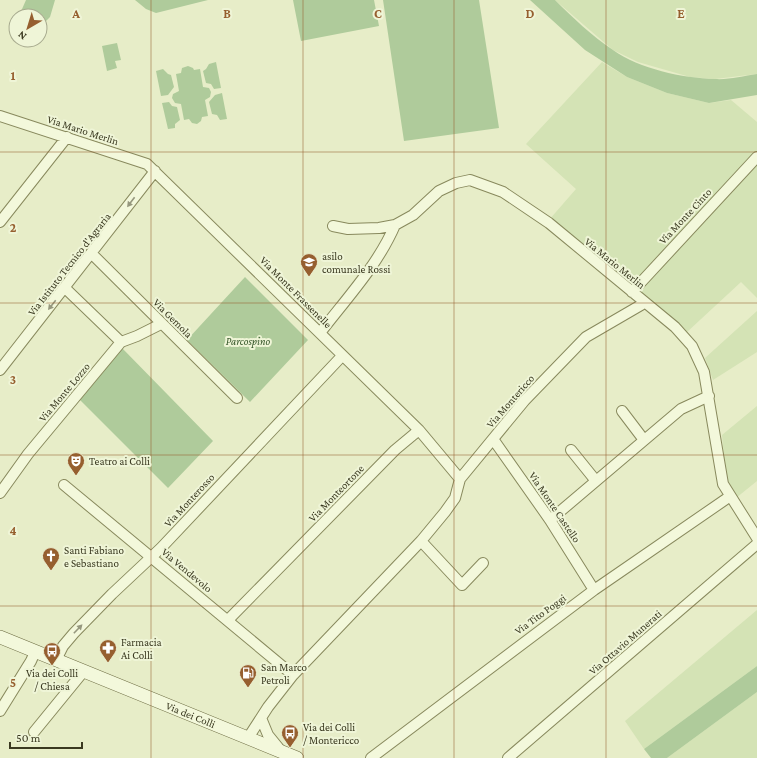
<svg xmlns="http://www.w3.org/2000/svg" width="757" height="758" viewBox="0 0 757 758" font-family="'Crimson Pro',serif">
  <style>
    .farmland { fill: #d4e3b5 }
    .green { fill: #afcb9b }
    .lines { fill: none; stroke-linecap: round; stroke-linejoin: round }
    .minor-casing { stroke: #88895d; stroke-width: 12 }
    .secondary-casing { stroke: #6b6a40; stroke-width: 14 }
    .minor { stroke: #f3f8db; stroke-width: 10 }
    .secondary { stroke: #f3f8db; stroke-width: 13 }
    .oneway { fill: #96987e }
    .grid { fill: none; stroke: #965f2f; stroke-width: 1; stroke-opacity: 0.55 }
    .labels { text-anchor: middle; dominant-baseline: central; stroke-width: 4; stroke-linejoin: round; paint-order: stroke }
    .street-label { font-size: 11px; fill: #3a3920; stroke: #eff5d7 }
    .poi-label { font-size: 11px; fill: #3a3920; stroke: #eff5d7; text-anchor: start }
    .park-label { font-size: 11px; font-style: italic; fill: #345528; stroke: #eff5d7 }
    .grid-label { font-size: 13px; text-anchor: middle; font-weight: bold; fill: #965f2f; stroke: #eff5d7; stroke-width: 4; stroke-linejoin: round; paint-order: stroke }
  </style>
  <rect width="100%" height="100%" fill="#e7edc8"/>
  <path class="farmland" d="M555,0H757V74L715,79L690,77L638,62L613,50Z
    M602,62L627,77L667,93L709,103L731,100L757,122V298L741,282L687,332L549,220L576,189L526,144Z
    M757,311V352L713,380L705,358Z
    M757,406V481L736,498L726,479L722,435Z
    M757,610V666L644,749L625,721Z
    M757,692V758H667Z"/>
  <path class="green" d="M26,0H55L50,17L40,27V16H19Z
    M135,0H208L156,13L146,9Z
    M293,0H374L379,26L301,41Z
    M383,0H479L499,128L404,141Z
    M530,0H555C572,17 592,36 613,50C640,69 682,78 715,79C728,80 743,76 757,74V95L709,103L667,93L627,77L585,50Z
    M117,43L121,60L115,61L117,68L107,71L102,46Z
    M216,62L221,88L214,89L211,84L206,83L203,71L206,69L209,64Z
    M188,66L193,68L194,70L200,69L203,87L209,88L211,92L210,97L205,100L208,116L202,117L201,121L197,124L192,123L189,119L184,120L181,104L175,103L172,98L173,94L179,91L176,74L181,73L182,68Z
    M163,69L168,74L171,75L174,87L168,95L161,96L156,71Z
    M222,93L227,119L220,120L217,115L212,114L209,102L215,95Z
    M169,102L172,106L177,107L180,120L175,124V128L168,129L162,103Z
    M245,277L308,340L250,402L187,340Z
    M122,348L213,441L168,488L80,400Z
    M757,666V692L667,758H651L644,749Z"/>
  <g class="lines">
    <g class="minor-casing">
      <path id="minor" d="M0,116L147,164L419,430L460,479
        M0,222L67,137
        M333,226L348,229L379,228L395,225L413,215L439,191L456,183L470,180L503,192L549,223L675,327L692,346L704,372L723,484L757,538
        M92,254L237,398
        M65,288L121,342
        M632,292L757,157
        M320,333C346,299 378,265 395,225
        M0,370L155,171
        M622,411L644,440
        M493,439L550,520L594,590
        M571,450L596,481
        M64,485L293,675
        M0,493L28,454L121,342L137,336L161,324
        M550,520L681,409L709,396
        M421,541L462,585L483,563
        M228,620L395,450L419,430
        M56,660L63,646L74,633L112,594L161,548L342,356
        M0,711L31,661L35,652
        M261,718L268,735L281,751
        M34,732L83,672
        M248,738L268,707L293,675L421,541L445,512L455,498L460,479L525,400L586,337L641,305L644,302
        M371,758L594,590L729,497
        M508,758L757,544"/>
    </g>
    <g class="secondary-casing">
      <g id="secondary">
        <path id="s1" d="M0,637L297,758"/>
      </g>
    </g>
    <use href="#minor" class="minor"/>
    <use href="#secondary" class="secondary"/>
  </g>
  <defs><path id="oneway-solid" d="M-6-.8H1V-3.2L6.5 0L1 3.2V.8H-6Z"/></defs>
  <g class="oneway">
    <use href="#oneway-solid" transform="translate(131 202) rotate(127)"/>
    <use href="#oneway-solid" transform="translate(52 305) rotate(128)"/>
    <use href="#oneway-solid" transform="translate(78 629) rotate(-46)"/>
  </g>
  <path class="grid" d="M151,0V758M303,0V758M454,0V758M606,0V758M0,152H757M0,303H757M0,455H757M0,606H757"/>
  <defs>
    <g id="school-pin" transform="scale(0.9)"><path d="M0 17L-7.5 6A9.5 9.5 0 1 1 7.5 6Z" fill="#965f2f" stroke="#eff5d7"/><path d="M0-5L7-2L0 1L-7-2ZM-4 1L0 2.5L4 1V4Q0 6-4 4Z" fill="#fff"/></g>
    <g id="theatre-pin" transform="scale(0.9)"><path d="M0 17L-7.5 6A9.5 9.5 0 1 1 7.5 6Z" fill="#965f2f" stroke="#eff5d7"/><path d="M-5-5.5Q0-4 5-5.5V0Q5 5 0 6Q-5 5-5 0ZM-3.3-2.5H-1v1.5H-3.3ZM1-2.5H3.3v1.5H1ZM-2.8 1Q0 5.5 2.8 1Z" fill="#fff"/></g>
    <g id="church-pin" transform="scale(0.9)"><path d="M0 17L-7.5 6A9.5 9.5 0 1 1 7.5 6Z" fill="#965f2f" stroke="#eff5d7"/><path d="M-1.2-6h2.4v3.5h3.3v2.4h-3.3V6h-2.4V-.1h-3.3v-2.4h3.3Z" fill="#fff"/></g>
    <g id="pharmacy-pin" transform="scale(0.9)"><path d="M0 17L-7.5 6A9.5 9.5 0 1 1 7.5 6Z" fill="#965f2f" stroke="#eff5d7"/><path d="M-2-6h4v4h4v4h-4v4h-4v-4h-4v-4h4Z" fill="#fff"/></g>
    <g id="bus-pin" transform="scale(0.9)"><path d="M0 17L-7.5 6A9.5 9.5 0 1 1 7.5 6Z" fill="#965f2f" stroke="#eff5d7"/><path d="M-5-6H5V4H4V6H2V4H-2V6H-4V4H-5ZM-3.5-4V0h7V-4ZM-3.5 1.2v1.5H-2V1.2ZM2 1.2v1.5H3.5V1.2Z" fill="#fff"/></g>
    <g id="fuel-pin" transform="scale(0.9)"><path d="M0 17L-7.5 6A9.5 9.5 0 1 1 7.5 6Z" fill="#965f2f" stroke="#eff5d7"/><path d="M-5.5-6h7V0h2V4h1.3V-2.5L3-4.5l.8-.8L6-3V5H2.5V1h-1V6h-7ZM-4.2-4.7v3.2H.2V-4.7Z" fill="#fff"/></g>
  </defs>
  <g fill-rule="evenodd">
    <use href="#school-pin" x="309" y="262"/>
    <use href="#theatre-pin" x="76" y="461"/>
    <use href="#church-pin" x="51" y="556"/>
    <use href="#pharmacy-pin" x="108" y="648"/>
    <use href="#bus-pin" x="52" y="651"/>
    <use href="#fuel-pin" x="248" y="673"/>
    <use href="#bus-pin" x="290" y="733"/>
  </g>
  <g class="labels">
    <g class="street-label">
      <text transform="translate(83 130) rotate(18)">Via Mario Merlin</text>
      <text transform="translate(685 216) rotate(-47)">Via Monte Cinto</text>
      <text transform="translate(615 263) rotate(39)">Via Mario Merlin</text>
      <text transform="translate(69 264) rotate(-52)">Via Istituto Tecnico d'Agraria</text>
      <text transform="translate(296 292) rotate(45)">Via Monte Frassenelle</text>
      <text transform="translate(173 318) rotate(45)">Via Gemola</text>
      <text transform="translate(64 392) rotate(-50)">Via Monte Lozzo</text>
      <text transform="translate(510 401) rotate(-49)">Via Montericco</text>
      <text transform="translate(336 493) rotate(-46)">Via Monteortone</text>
      <text transform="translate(189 500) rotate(-47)">Via Monterosso</text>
      <text transform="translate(555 507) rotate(56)">Via Monte Castello</text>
      <text transform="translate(187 570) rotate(40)">Via Vendevolo</text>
      <text transform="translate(540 614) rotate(-36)">Via Tito Poggi</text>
      <text transform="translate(625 642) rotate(-41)">Via Ottavio Munerati</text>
      <text stroke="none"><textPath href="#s1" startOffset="206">Via dei Colli</textPath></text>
    </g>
    <g class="poi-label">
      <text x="322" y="256">asilo<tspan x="322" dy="13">comunale Rossi</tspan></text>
      <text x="89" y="461">Teatro ai Colli</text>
      <text x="64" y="550">Santi Fabiano<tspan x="64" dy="13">e Sebastiano</tspan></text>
      <text x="121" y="642">Farmacia<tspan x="121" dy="13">Ai Colli</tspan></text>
      <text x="261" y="667">San Marco<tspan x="261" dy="13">Petroli</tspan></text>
      <text x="52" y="673" text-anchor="middle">Via dei Colli<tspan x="52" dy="13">/ Chiesa</tspan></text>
      <text x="303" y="727">Via dei Colli<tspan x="303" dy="13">/ Montericco</tspan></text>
    </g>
    <g class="park-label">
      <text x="248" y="341">Parcospino</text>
    </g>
  </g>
  <g class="grid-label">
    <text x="76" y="18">A</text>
    <text x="227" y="18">B</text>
    <text x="378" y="18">C</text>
    <text x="530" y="18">D</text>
    <text x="681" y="18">E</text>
    <text x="13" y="80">1</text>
    <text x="13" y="232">2</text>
    <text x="13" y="384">3</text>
    <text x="13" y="535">4</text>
    <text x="13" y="687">5</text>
  </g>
  <g transform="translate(28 28) rotate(218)"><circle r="19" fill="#eff5d7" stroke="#a7aa8e"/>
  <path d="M0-3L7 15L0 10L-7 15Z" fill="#965f2f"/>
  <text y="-6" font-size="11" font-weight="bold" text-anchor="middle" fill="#3a3920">N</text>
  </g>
  <path d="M10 742v6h72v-6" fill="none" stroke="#3a3920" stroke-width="2"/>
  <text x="16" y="742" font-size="12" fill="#3a3920" stroke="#eff5d7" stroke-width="3" paint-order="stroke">50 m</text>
</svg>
